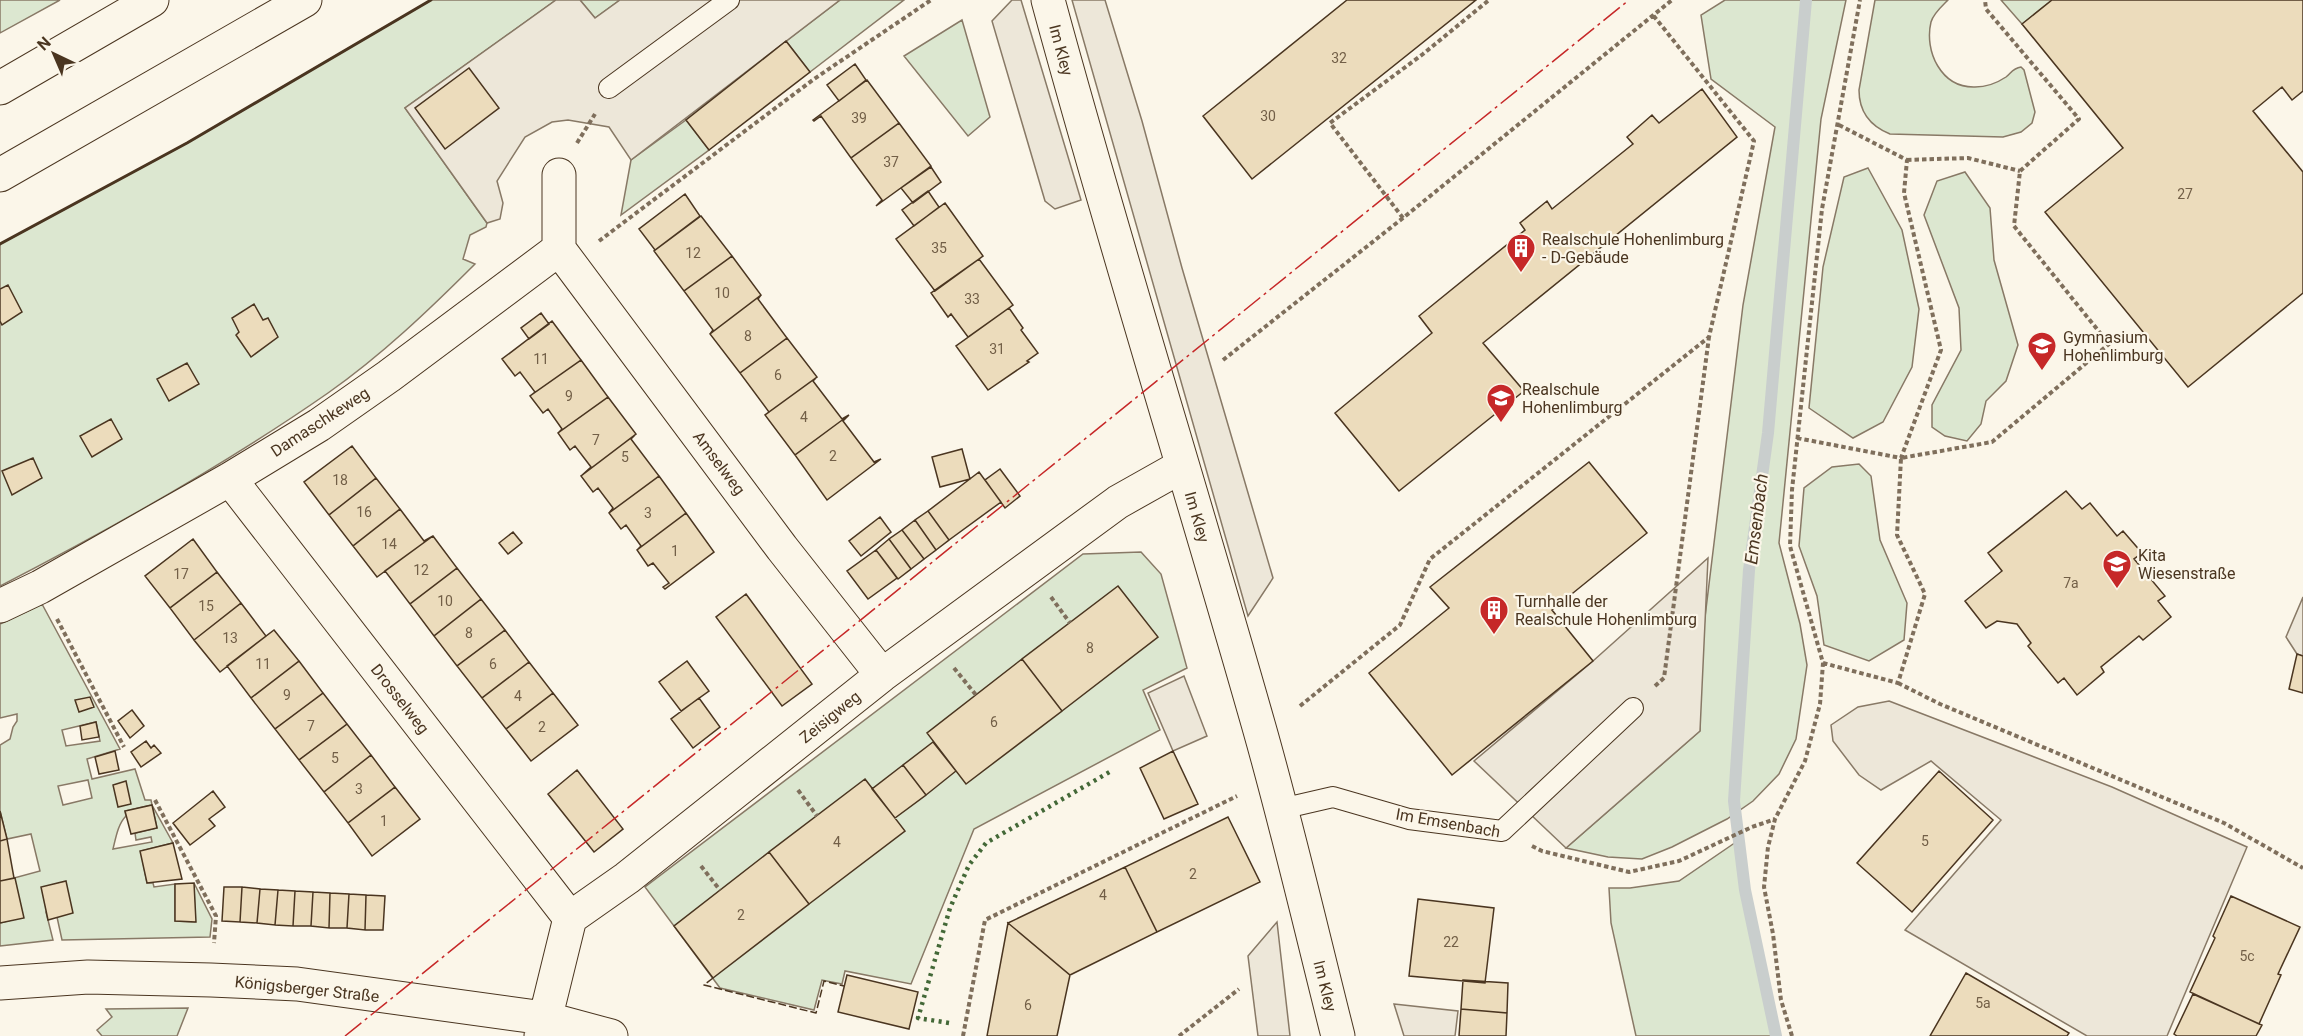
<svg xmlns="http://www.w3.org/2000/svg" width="2303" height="1036" viewBox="0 0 2303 1036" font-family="Roboto,sans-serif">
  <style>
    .green { fill: #dce7d0; stroke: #887966; stroke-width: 1.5; fill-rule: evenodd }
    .parking { fill: #ede7d9; stroke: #887966; stroke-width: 1.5 }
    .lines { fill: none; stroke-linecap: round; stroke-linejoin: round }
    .stream { stroke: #c9cecd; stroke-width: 12 }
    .building { fill: #ecdcbc; stroke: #4a3520; stroke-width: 1.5 }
    .service-casing { stroke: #4a3520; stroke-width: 22 }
    .minor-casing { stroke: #4a3520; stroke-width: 35 }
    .tertiary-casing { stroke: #4a3520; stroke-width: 35 }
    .motorway-casing { stroke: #4a3520; stroke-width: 35 }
    .path { stroke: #7f6f5c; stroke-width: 4; stroke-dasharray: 4.5 3; stroke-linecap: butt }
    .service { stroke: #fbf6e9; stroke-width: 20 }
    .minor { stroke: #fbf6e9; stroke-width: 33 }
    .tertiary { stroke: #fbf6e9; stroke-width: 33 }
    .motorway { stroke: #fbf6e9; stroke-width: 33 }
    .hedge { stroke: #436837; stroke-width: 4.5; stroke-dasharray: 3 4.5; stroke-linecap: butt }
    .fence { stroke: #4a3520; stroke-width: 1.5; stroke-dasharray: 8 3; stroke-linecap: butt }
    .wall { stroke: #4a3520; stroke-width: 3 }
    .power { stroke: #c62828; stroke-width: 1.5; stroke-dasharray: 21 4.5 3 4.5; stroke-linecap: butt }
    .labels { text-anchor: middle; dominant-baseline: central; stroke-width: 4.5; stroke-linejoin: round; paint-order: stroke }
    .number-label { font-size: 14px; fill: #725f47 }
    .street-label { font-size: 16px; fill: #4a3520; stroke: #fbf6e9 }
    .poi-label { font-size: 16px; fill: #4a3520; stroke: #fbf6e9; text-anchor: start }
    .water-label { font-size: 18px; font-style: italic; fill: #4a3520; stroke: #fbf6e9 }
  </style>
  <rect width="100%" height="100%" fill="#fbf6e9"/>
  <path class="green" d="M0,0H60L0,33Z
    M431,0H556L405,108L487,223L486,227L470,235L463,259L475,264C429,310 382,355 328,393C226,464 111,529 0,586V244L187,143Z
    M580,0H620L595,18Z
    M840,0H904L810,72L786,41Z
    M1725,0H1846L1821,119L1779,543L1800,624L1807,665L1796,739L1779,774L1753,801L1727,819L1672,847L1642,859L1608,857L1566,848L1700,731L1701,650L1743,305L1775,127L1711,79L1701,15Z
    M1875,0H1948C1942,6 1933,14 1931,22C1924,51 1941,88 1975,87C1985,87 1997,83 2006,77C2011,73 2013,68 2021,67L2024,70L2035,112L2032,123L2021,132L2003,137L1890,134C1870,126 1859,112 1859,90Z
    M2001,0H2052L2022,24Z
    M962,20L990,117L968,136L904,56Z
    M686,120L709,150L621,215L631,160Z
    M1868,168L1902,230L1919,309L1912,367L1883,422L1853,438L1809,408L1823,267L1844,177Z
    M1965,172L1990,208L1994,260L2018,345L2006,381L1986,401L1981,424L1967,441L1945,436L1932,427V405L1961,350L1959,308L1924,215L1937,181Z
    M1859,464L1871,476L1880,540L1907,603L1904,640L1869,661L1824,645L1817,596L1799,546L1804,488L1832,467Z
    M1141,552L1161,574L1187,668L1143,690L1160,730L974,829L911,984L845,971L842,984L822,980L814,1010L720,988L645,887L1083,554Z
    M42,604L120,749L87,759L92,779L135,769L145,800H151L152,805L173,843L141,851L147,883H153L154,887L175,884V921L195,922L194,883L212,919L210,937L62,940L57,917L71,906L46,912L53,940L0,946V923L23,917L14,878L40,871L31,834L7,839L0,811V745L10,739L13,727L17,721V714L0,718V624ZM96,722L100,741L66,746L62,730ZM88,780L92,798L63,805L58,786ZM152,805L157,828L135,833L136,840L151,837L152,842L113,849C116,837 118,824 126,816L125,811Z
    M1739,840L1743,888L1773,1036H1636L1611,923L1609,888H1630L1679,881Z
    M188,1008L177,1036H102L97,1030L112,1017L106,1009Z"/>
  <path class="parking" d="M556,0H580L595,18L620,0H840L631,160L609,127L568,120L552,122L525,137L497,181L503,203L500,219L487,223L405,108Z
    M1012,0H1021L1081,200L1055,209L1045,201L992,21Z
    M1072,0H1105L1142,121L1182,268L1273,578L1248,616Z
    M1708,558L1700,731L1566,848L1474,761L1593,661Z
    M2303,597V656L2297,654L2286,637Z
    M1184,676L1207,736L1173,751L1148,693Z
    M1889,701L2112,787L2247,847L2167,1036H2087L1905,930L2001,820L1931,761L1881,790L1859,775L1833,741L1831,725L1858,707Z
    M1277,922L1290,1036H1258L1248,956Z
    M1394,1004L1458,1011L1455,1036H1404Z"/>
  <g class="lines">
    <path class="stream" d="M1776,1036L1745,890L1734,801L1749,570L1768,433L1806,0"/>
  </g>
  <path class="building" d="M1347,0H1476L1252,179L1203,116Z
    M2052,0H2303V91L2292,100L2282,87L2253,111L2303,172V293L2188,387L2045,212L2123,148L2022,24Z
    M786,41L810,72L709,150L686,120Z
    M855,64L866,80L839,101L827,85Z
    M469,68L499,108L445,149L415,108Z
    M867,80L899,123L851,158L821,116L814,121L813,120Z
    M1702,89L1737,137L1483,343L1524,391L1399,491L1335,413L1432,333L1419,316L1525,230L1520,223L1547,201L1552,209L1633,144L1627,137L1652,115L1659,123Z
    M899,123L931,166L876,206L882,200L851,158Z
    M931,167L941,182L913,203L901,188Z
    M928,191L939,207L914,226L902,210Z
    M685,194L700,216L655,250L639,229Z
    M945,203L983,256L935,291L896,239Z
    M701,216L732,256L684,291L654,251Z
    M732,256L761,295L710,334L713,330L684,291Z
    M979,259L1013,305L968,337L951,314L948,317L931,293Z
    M8,285L22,312L2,325L0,321V289Z
    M761,295L758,299L787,338L740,373L710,334Z
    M254,304L263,320L268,318L278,337L251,357L236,335L239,332L232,318Z
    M1009,308L1023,328L1021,330L1038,353L1027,361L1029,362L988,390L956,346Z
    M541,313L549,324L529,339L521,328Z
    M552,321L581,360L530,396L535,392L520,372L515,376L502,359Z
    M787,338L817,377L765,415L769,412L740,373Z
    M581,360L608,397L558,433L562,429L548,409L543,413L530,396Z
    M187,363L199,384L169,401L157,379Z
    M817,377L813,381L842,419L849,415L795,455L765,415Z
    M608,397L636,434L581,476L591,467L575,446L570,450L558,433Z
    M849,415L843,421L874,462L881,459L827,500L795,455Z
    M111,419L122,439L92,457L80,436Z
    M636,434L631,439L659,476L609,513L613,508L598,488L593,492L581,476Z
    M352,446L376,478L329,515L304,482Z
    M962,449L970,479L940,487L932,457Z
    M33,458L42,478L12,495L2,471Z
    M1589,462L1647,533L1552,610L1593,661L1452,775L1369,673L1449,608L1430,587Z
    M1000,469L1020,496L1005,508L985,480Z
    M979,472L1001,502L949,540L928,511Z
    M659,476L686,513L637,550L641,546L626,525L621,529L609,513Z
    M376,478L400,509L353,546L329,515Z
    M2066,491L2082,509L2090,503L2117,536L2123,531L2142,553L2134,559L2165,596L2158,601L2171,617L2143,640L2139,636L2101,667L2104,672L2077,695L2064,678L2058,683L2028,646L2031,643L2017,624L1997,621L1986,628L1965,601L2002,571L1988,553Z
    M400,509L424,541L433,536L377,577L353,546Z
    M928,511L949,540L936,550L915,520Z
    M686,513L714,552L665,589L663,587L669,583L653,563L648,566L637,550Z
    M880,517L891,532L861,556L849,541Z
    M915,520L936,550L924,559L902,530Z
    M902,530L924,559L911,569L889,539Z
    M513,532L522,543L508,554L499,543Z
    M433,536L457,568L410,604L385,571Z
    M193,539L217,572L170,608L145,576Z
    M889,539L911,569L898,579L876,550Z
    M876,550L897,578L868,599L847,571Z
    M457,568L481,599L434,636L410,604Z
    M217,572L241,603L194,640L170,608Z
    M1118,586L1158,637L1062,711L1022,659Z
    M746,594L812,684L782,706L716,617Z
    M481,599L505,630L457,666L434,636Z
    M241,603L266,636L220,672L194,640Z
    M274,630L299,661L251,698L227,666Z
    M505,630L529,662L482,698L457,666Z
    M2297,654L2303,656V693L2289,689Z
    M1022,659L1062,711L966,784L927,733Z
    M299,661L323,693L275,729L251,698Z
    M687,661L709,691L681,711L659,682Z
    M529,662L553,693L506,729L482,698Z
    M323,693L347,724L299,760L275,729Z
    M553,693L578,725L531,761L506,729Z
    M90,697L94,707L79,712L75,700Z
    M699,698L720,727L693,748L671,719Z
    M132,710L144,726L130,738L118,721Z
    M96,722L99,737L82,740L80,726Z
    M347,724L371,755L324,792L299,760Z
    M146,741L151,748L154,745L161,753L141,767L131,752Z
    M933,742L956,771L926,795L903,765Z
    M115,751L119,770L99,774L95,757Z
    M1173,751L1198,804L1164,819L1140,768Z
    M371,755L395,787L348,823L324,792Z
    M903,765L926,795L895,818L872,789Z
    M577,770L623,829L594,852L548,794Z
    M1939,771L1993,820L1912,912L1857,863Z
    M865,779L905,831L809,904L769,852Z
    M126,781L131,804L118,807L113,785Z
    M395,787L420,819L372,856L348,823Z
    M213,791L225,807L209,819L215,826L190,845L173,823Z
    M152,805L157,828L131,834L125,811Z
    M0,811L7,839L0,841Z
    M1228,817L1260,882L1157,932L1125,867Z
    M7,839L14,878L0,881V841Z
    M173,843L182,879L147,883L140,851Z
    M769,852L809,904L713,978L674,926Z
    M1125,867L1157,932L1070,975L1008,923Z
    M15,878L24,918L0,923V881Z
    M66,881L73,913L48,920L41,887Z
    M194,883L196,922L175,921V884Z
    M224,887H242L240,922L222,921Z
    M242,887L260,889L257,923L240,922Z
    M260,889L278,890L275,925L257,923Z
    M278,890L295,891L293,926L275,925Z
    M295,891L313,892L311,926H293Z
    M313,892L330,893L329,928L311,926Z
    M330,893L349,894L347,928H329Z
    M349,894L366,895L365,930L347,928Z
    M366,895L385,896L383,930H365Z
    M2231,896L2300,927L2278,974L2281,975L2259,1024L2190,992L2215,938L2213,936Z
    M1418,899L1494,908L1485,983L1409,976Z
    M1008,923L1070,975L1057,1036H987Z
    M1966,973L2069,1033L2067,1036H1930Z
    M847,975L918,992L909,1029L838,1012Z
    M1463,980L1508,983L1507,1013L1461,1009Z
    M2193,994L2262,1025L2256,1036H2177L2174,1034Z
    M1461,1009L1507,1013L1506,1036H1459Z"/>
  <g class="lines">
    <g class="service-casing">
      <path id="service" d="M609,88L729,0
        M1281,809L1333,797L1409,819L1502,831L1633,708"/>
    </g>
    <g class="minor-casing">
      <path id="minor" d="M559,249L782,548L882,675
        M230,479L570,918
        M0,606L40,587L230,479L319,425L389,376L559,249V175
        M0,983L88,977L211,980L297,984L544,1018L611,1036
        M541,1036L570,918L627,878L882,675L1118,502L1182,466"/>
    </g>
    <g class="tertiary-casing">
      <path id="tertiary" d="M1048,0C1114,244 1190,484 1259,727C1288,829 1312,933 1338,1036"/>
    </g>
    <g class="motorway-casing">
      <path id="motorway" d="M0,88L152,0
        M0,175L305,0"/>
    </g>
    <path class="path" d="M577,143L595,114
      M1907,160L1968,158L2020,171
      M1403,218L1330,123L1423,54L1489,0
      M599,241L814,79L931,0
      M1223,360L1403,218L1672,0
      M1797,438L1901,458L1941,350L1904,193L1907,160L1837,124
      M1051,597L1070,623
      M57,619L124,747
      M1823,663L1898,683L1925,594L1897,535L1901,458L1992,442L2109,344L2014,226L2020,171L2079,119L1986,9L1985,0
      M954,668L976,695
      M1898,683L1940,704L2224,823L2303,868
      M1655,686L1664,678L1709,337
      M1300,706L1400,625L1430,559L1709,337L1754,141L1653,15
      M798,790L817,816
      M155,800L216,916L214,943
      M1532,846L1542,851L1629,872L1679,861L1752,827L1775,819
      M701,866L720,890
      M963,1036L985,920L1237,796
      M1179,1036L1239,989
      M1792,1036L1781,1000L1773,934L1764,887L1768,847L1775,819L1805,761L1820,704L1823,663L1790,546L1792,490L1822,209L1860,0"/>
    <use href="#service" class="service"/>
    <use href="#minor" class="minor"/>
    <use href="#tertiary" class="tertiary"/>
    <use href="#motorway" class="motorway"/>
    <path class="hedge" d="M949,1023L918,1018L950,908L969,865L986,843L1113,770"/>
    <path class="fence" d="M713,978L704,985L816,1013L824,981L844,986"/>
    <path class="wall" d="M0,244L187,143L431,0"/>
    <path class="power" d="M345,1036L1629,0"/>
  </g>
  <defs>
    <g id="building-pin" transform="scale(1.5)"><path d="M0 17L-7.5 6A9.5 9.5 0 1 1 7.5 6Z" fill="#c62828" stroke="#fbf6e9"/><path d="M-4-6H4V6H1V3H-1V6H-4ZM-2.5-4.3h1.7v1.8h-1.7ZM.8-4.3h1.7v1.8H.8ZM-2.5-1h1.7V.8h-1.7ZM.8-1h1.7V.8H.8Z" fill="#fff"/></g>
    <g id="school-pin" transform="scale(1.5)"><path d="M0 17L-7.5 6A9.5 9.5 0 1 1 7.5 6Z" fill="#c62828" stroke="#fbf6e9"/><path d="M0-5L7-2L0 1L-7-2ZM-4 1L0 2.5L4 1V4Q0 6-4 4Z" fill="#fff"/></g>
  </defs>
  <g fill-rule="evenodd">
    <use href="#building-pin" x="1521" y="248"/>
    <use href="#school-pin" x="2042" y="346"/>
    <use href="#school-pin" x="1501" y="398"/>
    <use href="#school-pin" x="2117" y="564"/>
    <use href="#building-pin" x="1494" y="610"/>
  </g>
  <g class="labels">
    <g class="number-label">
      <text x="1339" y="58">32</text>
      <text x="1268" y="116">30</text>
      <text x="859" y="118">39</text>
      <text x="891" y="162">37</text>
      <text x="2185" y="194">27</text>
      <text x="939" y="248">35</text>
      <text x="693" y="253">12</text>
      <text x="722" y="293">10</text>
      <text x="972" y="299">33</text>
      <text x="748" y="336">8</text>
      <text x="997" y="349">31</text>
      <text x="541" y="359">11</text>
      <text x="778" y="375">6</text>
      <text x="569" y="396">9</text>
      <text x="804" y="417">4</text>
      <text x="596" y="440">7</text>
      <text x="833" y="456">2</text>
      <text x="625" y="457">5</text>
      <text x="340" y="480">18</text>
      <text x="364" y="512">16</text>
      <text x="648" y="513">3</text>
      <text x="389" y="544">14</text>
      <text x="675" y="551">1</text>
      <text x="421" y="570">12</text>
      <text x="181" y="574">17</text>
      <text x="2071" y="583">7a</text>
      <text x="445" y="601">10</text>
      <text x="206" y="606">15</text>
      <text x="469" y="633">8</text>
      <text x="230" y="638">13</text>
      <text x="1090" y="648">8</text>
      <text x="263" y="664">11</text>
      <text x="493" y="664">6</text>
      <text x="287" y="695">9</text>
      <text x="518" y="696">4</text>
      <text x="994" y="722">6</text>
      <text x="311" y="726">7</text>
      <text x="542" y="727">2</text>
      <text x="335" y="758">5</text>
      <text x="359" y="789">3</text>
      <text x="384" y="821">1</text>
      <text x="1925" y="841">5</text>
      <text x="837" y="842">4</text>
      <text x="1193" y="874">2</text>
      <text x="1103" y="895">4</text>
      <text x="741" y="915">2</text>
      <text x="1451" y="942">22</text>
      <text x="2247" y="956">5c</text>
      <text x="1983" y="1003">5a</text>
      <text x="1028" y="1005">6</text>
    </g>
    <g class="street-label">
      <text transform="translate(1061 50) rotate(75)">Im Kley</text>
      <text transform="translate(320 422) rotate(-33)">Damaschkeweg</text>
      <text transform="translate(719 463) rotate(53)">Amselweg</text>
      <text transform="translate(1197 517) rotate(74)">Im Kley</text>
      <text transform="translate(400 699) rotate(52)">Drosselweg</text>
      <text transform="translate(830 717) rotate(-39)">Zeisigweg</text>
      <text transform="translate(1448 823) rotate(10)">Im Emsenbach</text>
      <text transform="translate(1325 986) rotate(76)">Im Kley</text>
      <text transform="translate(307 989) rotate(6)">Königsberger Straße</text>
    </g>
    <g class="poi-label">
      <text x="1542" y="239">Realschule Hohenlimburg<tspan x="1542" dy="18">- D-Gebäude</tspan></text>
      <text x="2063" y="337">Gymnasium<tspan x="2063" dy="18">Hohenlimburg</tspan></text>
      <text x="1522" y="389">Realschule<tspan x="1522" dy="18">Hohenlimburg</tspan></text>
      <text x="2138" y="555">Kita<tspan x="2138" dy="18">Wiesenstraße</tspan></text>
      <text x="1515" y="601">Turnhalle der<tspan x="1515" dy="18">Realschule Hohenlimburg</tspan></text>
    </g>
    <g class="water-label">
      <text transform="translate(1756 519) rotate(-83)">Emsenbach</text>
    </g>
  </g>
  <g transform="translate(54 54) rotate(316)" stroke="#fbf6e9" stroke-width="4.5" paint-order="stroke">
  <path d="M0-4.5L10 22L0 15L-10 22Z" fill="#4a3520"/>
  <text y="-9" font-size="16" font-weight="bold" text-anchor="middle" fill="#4a3520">N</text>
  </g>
</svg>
